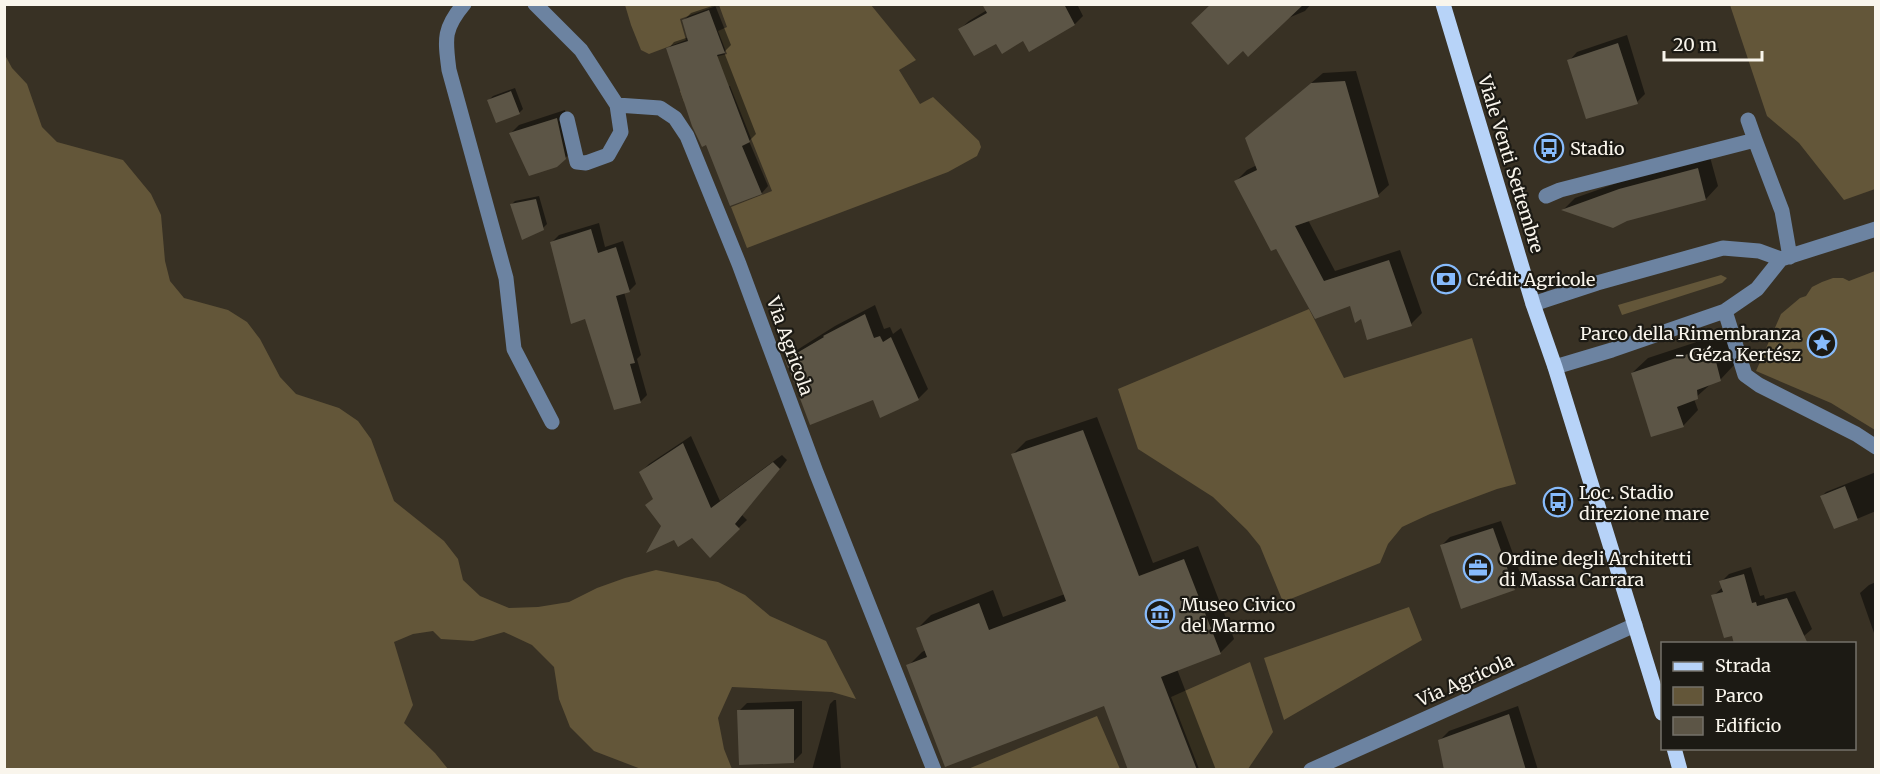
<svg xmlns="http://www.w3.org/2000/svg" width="1880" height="774" viewBox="0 0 1880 774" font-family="Merriweather,serif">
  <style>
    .green { fill: #635639 }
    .shadow { fill: #0007 }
    .building { fill: #5c5546 }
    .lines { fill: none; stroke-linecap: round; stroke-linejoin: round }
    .minor { stroke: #6c83a1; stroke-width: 15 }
    .major { stroke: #b7d3f8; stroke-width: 15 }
    .labels { text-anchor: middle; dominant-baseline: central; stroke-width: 4.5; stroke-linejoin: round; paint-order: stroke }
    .poi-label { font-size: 18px; fill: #f9f5ec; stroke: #1c1a14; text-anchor: start }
    .street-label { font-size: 18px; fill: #f9f5ec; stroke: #1c1a14 }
  </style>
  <rect width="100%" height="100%" fill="#383124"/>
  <path class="green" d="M625,5H871L916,60L899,70L920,104L933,97L979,141L981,147L977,156L948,172L747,248L731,207L772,191L730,86L684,102L680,91L701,82L694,62L727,54L718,31L727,27L719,5L680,19L686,40L649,54L641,50L631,25Z
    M1730,5H1875V189L1844,200L1799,143L1767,116Z
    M5,55L12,68L27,84L42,127L57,142L123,160L151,194L161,215L165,261L170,281L184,298L228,310L247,322L260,339L280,377L296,394L339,408L358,421L371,439L394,501L444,541L458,559L463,580L480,596L509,608L538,607L569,602L597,588L625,578L656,570L718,582L745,595L770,616L826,641L856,699L832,692L732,687L718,718L724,749L732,769H641L594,751L570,727L559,699L554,667L532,645L504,632L473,641L441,639L433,631L413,634L394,642L413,705L404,723L435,753L448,769H5Z
    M1875,271H1876L1875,430L1831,403L1756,371L1781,314L1800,298L1806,296L1812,287L1822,282L1833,278H1843L1849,281Z
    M1721,275L1727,278L1722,283L1622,315L1618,305Z
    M1309,309L1344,378L1472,338L1516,484L1497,489L1430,514L1402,527L1388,544L1380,563L1283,602L1260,546L1247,530L1213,497L1138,449L1118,389Z
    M1409,607L1422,640L1284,720L1264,658Z
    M1250,662L1273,732L1248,769H1199L1171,697Z
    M1097,716L1120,769H968Z"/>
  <path class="shadow" d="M984,4H1077L1083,16L1075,24L1030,50L1024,39L997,41L960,29L969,21L987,10Z
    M1212,4H1311L1305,11L1286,19Z
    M715,5L731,45L724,52L756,134L749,141L768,186L762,193L731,204L668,49L674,42L689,37L684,20L691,13Z
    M1627,35L1645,94L1637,102L1569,61L1577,52Z
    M1356,71L1389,185L1378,195L1308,220L1335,271L1400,250L1422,313L1411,324L1362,317L1351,304L1316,317L1236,181L1247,170L1257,165L1258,128L1323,73Z
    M515,88L523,109L519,113L489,100L493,96Z
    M565,110L574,150L565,158L511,133L519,125Z
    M1710,157L1718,186L1706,199L1627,219L1613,226L1564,209L1575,198L1634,177Z
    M539,196L547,224L543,228L511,205L515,201Z
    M599,223L605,247L623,241L636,284L629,291L624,292L641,355L637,359L647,395L640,402L586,317L552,242L559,235Z
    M875,305L884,329L890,327L893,334L901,328L928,389L918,399L873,398L791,373L801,363L787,360L797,350L835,326Z
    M1727,332L1735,364L1720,380L1713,382L1694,399L1698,410L1683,426L1632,373L1648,358Z
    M1097,417L1153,563L1198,546L1234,639L1220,653L1177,669L1216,770H1130L1105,704L908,666L922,652L926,650L917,629L931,615L993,590L1003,617L1065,594L1012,455L1026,441Z
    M691,436L720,501L782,455L787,460L742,515L747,520L710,555L692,536L663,526L654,498L641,472L649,464Z
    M1876,472V511L1835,528L1822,496L1826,492Z
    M1501,521L1523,581L1514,589L1442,545L1450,537Z
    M1751,567L1760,596L1764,595L1765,599L1795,591L1812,629L1804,636L1713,596L1723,587L1721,582L1729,574Z
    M1876,582V633H1874L1860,593L1869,585Z
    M834,700H836L841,770H812L830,704Z
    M802,701V753L793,762L739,711L747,703Z
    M1518,706L1538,770H1445L1440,740L1449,731Z"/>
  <path class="building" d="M982,4H1064L1075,25L1029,52L1023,41L1002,54L996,44L974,56L958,29L987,13Z
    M1211,4H1304L1248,57L1243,51L1228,65L1191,23Z
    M709,10L725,53L717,55L750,142L742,146L762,194L730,206L706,145L702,147L692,126L666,48L688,41L682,20Z
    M1618,43L1638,104L1586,119L1567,60Z
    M1345,81L1379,197L1295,226L1324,281L1389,260L1412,326L1367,340L1361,319L1355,323L1350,306L1315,319L1276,249L1271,251L1234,181L1257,170L1245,138L1311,83Z
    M511,91L520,114L496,123L487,100Z
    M557,118L566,159L557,167L529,176L509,133Z
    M1698,168L1706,200L1627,221L1613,228L1561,210L1619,189Z
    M536,199L544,230L522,240L510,204Z
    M591,229L598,253L616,247L630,292L616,296L635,363L630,364L641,403L614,410L585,319L571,324L550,242Z
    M865,314L874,338L880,336L883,342L891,337L919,400L880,418L873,400L810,425L790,372L801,365L788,368L785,360L824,337L823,336Z
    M1712,346L1721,381L1697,390L1698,399L1677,407L1684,427L1651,437L1631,373Z
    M1083,430L1139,576L1184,559L1221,654L1161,677L1197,770H1128L1104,706L945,767L906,665L927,657L916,628L979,603L989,630L1066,601L1011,454Z
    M683,443L711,508L773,462L780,469L735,524L740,529L710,558L692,538L678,547L674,540L646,553L661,526L645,505L653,499L639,472Z
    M1845,486L1858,520L1834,529L1820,496Z
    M1493,528L1515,590L1461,609L1440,545Z
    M1744,574L1752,603L1756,602L1757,606L1787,598L1808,644H1734L1732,636L1724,638L1711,595L1723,592L1719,581Z
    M794,709V763L739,765L737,710Z
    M1509,714L1526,770H1444L1438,740Z"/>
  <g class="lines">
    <path class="minor" d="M464,4C443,29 445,39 449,70L506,278L514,349L552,422
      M535,4L581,50L617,105L621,132L608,155L586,163L577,162L567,119
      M617,105L660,108L675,118L687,136L739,264L816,472L934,770
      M1748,120L1755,140
      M1546,196L1560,190L1755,140L1782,211L1790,257
      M1533,304L1597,283L1723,248L1759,251L1781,259
      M1725,311L1745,375L1759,385L1856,434L1876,447
      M1555,367L1612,350L1725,311L1757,289L1781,259L1876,229
      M1311,770L1635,625"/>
    <path class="major" d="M1443,4L1533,304L1555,367L1662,713
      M1674,748L1680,770"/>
  </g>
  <defs>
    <g id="bus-ring" transform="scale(1.5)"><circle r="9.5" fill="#1c1a14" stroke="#87bbfc" stroke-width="1.5"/><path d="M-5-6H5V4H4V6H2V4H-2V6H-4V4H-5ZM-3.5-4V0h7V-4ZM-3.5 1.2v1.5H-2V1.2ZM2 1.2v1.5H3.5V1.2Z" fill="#87bbfc"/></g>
    <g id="bank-ring" transform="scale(1.5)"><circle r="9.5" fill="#1c1a14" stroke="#87bbfc" stroke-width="1.5"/><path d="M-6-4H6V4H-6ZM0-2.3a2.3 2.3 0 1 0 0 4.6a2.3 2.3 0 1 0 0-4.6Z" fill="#87bbfc"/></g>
    <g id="sight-ring" transform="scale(1.5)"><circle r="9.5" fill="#1c1a14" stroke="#87bbfc" stroke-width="1.5"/><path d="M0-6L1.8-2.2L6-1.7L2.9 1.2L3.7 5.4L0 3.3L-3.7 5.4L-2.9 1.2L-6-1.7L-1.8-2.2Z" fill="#87bbfc"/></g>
    <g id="office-ring" transform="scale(1.5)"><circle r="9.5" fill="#1c1a14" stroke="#87bbfc" stroke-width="1.5"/><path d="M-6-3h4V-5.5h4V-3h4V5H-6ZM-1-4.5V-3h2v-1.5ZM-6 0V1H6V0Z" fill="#87bbfc"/></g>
    <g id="museum-ring" transform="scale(1.5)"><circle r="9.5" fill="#1c1a14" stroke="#87bbfc" stroke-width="1.5"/><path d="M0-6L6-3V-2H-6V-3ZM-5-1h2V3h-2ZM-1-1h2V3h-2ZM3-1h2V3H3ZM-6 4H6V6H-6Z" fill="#87bbfc"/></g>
  </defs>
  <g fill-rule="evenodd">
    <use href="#bus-ring" x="1549" y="148"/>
    <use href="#bank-ring" x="1446" y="279"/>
    <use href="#sight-ring" x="1822" y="343"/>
    <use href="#bus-ring" x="1558" y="502"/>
    <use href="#office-ring" x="1478" y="568"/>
    <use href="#museum-ring" x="1160" y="614"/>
  </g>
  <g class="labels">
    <g class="poi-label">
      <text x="1570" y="148">Stadio</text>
      <text x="1467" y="279">Crédit Agricole</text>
      <text x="1801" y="333" text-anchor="end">Parco della Rimembranza<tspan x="1801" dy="21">- Géza Kertész</tspan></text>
      <text x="1579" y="492">Loc. Stadio<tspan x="1579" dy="21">direzione mare</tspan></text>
      <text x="1499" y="558">Ordine degli Architetti<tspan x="1499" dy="21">di Massa Carrara</tspan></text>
      <text x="1181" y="604">Museo Civico<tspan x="1181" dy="21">del Marmo</tspan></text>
    </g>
    <g class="street-label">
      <text transform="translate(1511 164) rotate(73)">Viale Venti Settembre</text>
      <text transform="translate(790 346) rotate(70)">Via Agricola</text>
      <text transform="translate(1465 680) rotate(-24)">Via Agricola</text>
    </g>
  </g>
  <rect width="1880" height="774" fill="none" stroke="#f9f5ec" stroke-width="12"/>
  <rect x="1661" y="642" width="195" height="108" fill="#1c1a14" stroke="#74726a" stroke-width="1.5"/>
  <rect x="1673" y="662" width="30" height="9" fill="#b7d3f8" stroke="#74726a" stroke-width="1.5"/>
  <text x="1715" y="672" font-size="18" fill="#f9f5ec">Strada</text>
  <rect x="1673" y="687" width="30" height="18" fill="#635639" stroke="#74726a" stroke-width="1.5"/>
  <text x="1715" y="702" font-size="18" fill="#f9f5ec">Parco</text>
  <rect x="1673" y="717" width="30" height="18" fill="#5c5546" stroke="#74726a" stroke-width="1.5"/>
  <text x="1715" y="732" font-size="18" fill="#f9f5ec">Edificio</text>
  <path d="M1664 51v9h98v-9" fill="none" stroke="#f9f5ec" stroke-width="3"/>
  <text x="1673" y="51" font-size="18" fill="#f9f5ec" stroke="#1c1a14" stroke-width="4.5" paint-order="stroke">20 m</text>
</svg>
